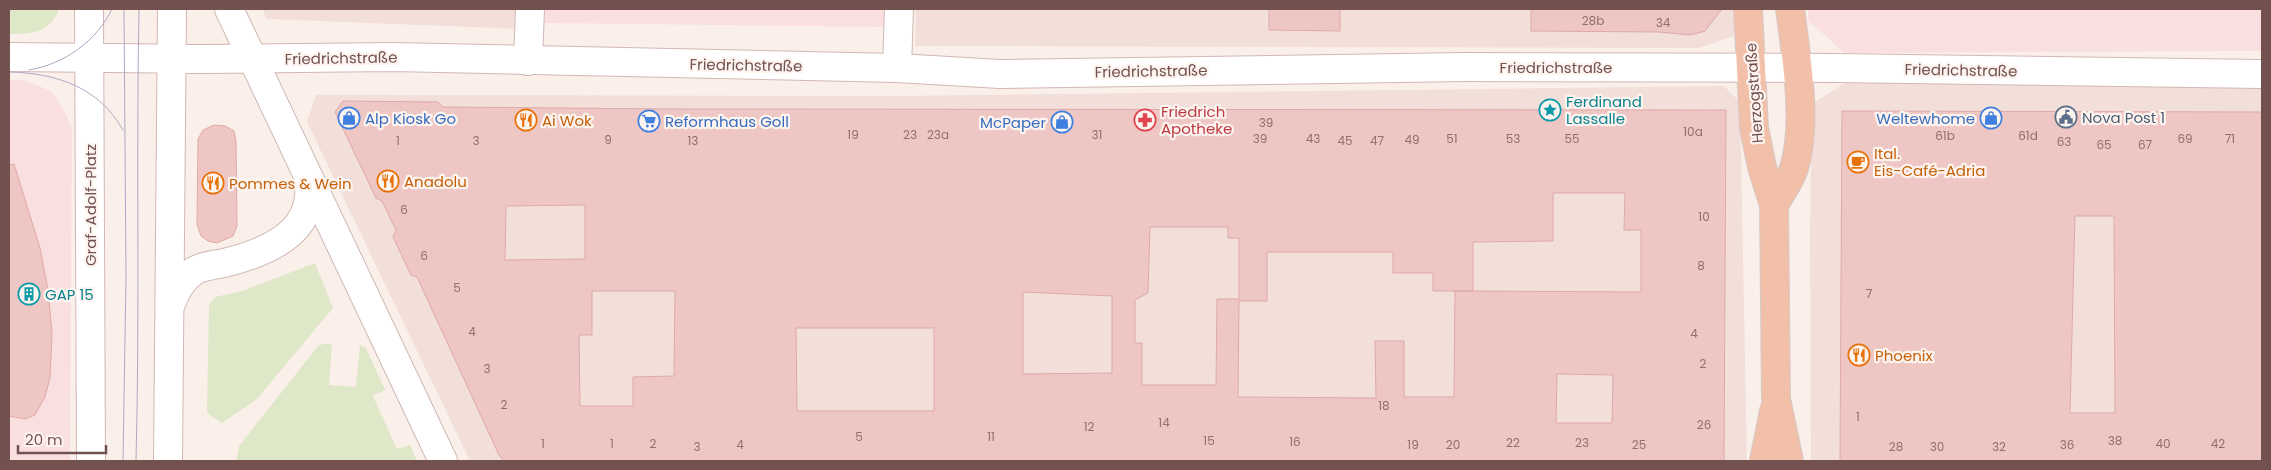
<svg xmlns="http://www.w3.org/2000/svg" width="2271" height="470" viewBox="0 0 2271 470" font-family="Poppins,sans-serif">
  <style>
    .residential { fill: #f2dfd9 }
    .commercial { fill: #fadfe0 }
    .green { fill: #dfe7c9 }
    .building { fill: #eec7c4; stroke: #dfa9a6; fill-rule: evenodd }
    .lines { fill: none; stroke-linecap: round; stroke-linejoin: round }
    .minor-casing { stroke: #ceb7b3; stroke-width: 30 }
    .secondary-casing { stroke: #d3b7b3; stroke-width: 30 }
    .primary-casing { stroke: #d5cbca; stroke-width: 30 }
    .minor { stroke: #fff; stroke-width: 28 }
    .secondary { stroke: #fff; stroke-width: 28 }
    .primary { stroke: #f2bfa9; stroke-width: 28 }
    .tram { stroke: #aea8c4; stroke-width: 1 }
    .labels { text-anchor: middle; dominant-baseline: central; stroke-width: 4.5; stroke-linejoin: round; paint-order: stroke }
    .number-label { font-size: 12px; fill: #926e6c }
    .street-label { font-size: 15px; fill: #73514f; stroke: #fdf4f0 }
    .culture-label { font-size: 15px; fill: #0d838f; stroke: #fdf4f0; text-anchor: start }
    .health-label { font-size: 15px; fill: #be3a42; stroke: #fdf4f0; text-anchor: start }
    .service-label { font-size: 15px; fill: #4e5e75; stroke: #fdf4f0; text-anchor: start }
    .shop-label { font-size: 15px; fill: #366cbe; stroke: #fdf4f0; text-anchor: start }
    .food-label { font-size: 15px; fill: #c56008; stroke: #fdf4f0; text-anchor: start }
  </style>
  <rect width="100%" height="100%" fill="#fbefea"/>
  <path class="residential" d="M262,9H522V29L267,19Z
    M916,9H1737L1736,35L1699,48L915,46Z
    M1853,78L2262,89V461H1811L1810,228L1812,104Z
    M1724,86L1740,102L1747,461H470L307,122L316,95L896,96Z"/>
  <path class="commercial" d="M543,9H892L891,27L543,23Z
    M1808,9H2262V51L1844,53L1808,20Z
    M9,80H24L51,91L64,110L72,128L70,461H9Z"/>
  <path class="green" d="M9,9H59C50,33 32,34 9,34Z
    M315,263L333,308L257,399L222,423L207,413L209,305L215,297L242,291Z
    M323,344H332L329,385L356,387L360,345L366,348L385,390L373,396L397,449L410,445L417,461H236L239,446L318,346Z"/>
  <path class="building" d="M1269,9H1340V31L1269,30Z
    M1531,9H1722L1705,31L1691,35L1659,32L1531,31Z
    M343,101L438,102L443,107L669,109L1726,110L1724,461H504L499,455L417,277L411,275L393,237L396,230L382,201L376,198L335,112ZM1553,193H1625L1624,230H1641V292L1473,291V242L1553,241ZM585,205V259L505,260L506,206ZM1150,227H1228V238H1239V299H1217L1216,385H1142V343H1135V300L1148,293ZM1267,252H1393V273H1433V291H1473H1455L1454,397H1404V341H1375L1376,398L1238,397L1239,301H1267ZM592,291H675L674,376L633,377V406H580L579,335H592ZM1023,292L1112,296V373L1023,374ZM796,328H934V411H797ZM1557,374L1613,375L1612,423H1556Z
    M1842,111L2262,112V461H1840ZM2075,216H2114L2115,413H2070Z
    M214,125L225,126L234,131L236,141L237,226L233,236L217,243L208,241L201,236L197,224L198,139L203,130Z
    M14,164L40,248L48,290L52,333L50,378L45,397L35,415L25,419L9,416V165Z"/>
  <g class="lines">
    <g class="minor-casing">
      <path id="minor" d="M229,9L443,461
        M528,61L530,9
        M897,68L899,9
        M170,306C175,292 182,279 194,271C204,265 217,265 228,262C271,251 318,230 308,177"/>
    </g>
    <g class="secondary-casing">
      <path id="secondary" d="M89,9L91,461
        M9,57L208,59L393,57L897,68L1000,74L1465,67L1835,68L2262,74
        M168,461L172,9"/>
    </g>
    <g class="primary-casing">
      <path id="primary" d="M1748,9L1754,128L1762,167L1774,205L1776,399L1789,461
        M1774,205C1780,194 1790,181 1794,168C1808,124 1796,55 1790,9
        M1764,461L1774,411"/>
    </g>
    <use href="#minor" class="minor"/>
    <use href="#secondary" class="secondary"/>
    <use href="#primary" class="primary"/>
    <path class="tram" d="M29,70C64,64 96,42 112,9
      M9,72C56,73 99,87 123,130
      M123,461L126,277L124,9
      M136,461C140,310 136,160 139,9"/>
  </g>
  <defs>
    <g id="sight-ring" transform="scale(1.125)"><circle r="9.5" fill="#fdf4f0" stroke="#0f9aa8" stroke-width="1.5"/><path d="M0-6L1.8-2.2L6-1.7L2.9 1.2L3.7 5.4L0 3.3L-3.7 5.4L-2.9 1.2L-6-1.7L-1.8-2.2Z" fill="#0f9aa8"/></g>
    <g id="civic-ring" transform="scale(1.125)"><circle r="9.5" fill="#fdf4f0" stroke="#5c6f8a" stroke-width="1.5"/><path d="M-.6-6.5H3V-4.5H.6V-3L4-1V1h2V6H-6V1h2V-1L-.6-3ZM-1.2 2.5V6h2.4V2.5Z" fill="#5c6f8a"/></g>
    <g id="shop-ring" transform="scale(1.125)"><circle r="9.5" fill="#fdf4f0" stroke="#3f7fe0" stroke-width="1.5"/><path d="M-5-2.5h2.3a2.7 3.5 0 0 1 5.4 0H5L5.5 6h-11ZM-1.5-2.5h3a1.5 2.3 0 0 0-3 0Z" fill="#3f7fe0"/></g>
    <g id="restaurant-ring" transform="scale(1.125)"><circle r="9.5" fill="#fdf4f0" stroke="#e8710a" stroke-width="1.5"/><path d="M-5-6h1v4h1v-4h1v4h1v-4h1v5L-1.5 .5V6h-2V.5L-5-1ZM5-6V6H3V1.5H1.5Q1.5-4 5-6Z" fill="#e8710a"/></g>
    <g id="pharmacy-ring" transform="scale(1.125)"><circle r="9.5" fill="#fdf4f0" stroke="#e0444e" stroke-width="1.5"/><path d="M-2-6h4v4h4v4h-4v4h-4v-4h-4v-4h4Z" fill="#e0444e"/></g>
    <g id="supermarket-ring" transform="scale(1.125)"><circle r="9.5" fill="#fdf4f0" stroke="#3f7fe0" stroke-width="1.5"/><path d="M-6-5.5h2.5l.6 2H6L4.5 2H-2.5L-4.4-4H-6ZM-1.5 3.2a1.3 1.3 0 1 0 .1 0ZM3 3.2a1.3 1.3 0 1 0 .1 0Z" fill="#3f7fe0"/></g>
    <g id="cafe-ring" transform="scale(1.125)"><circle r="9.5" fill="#fdf4f0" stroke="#e8710a" stroke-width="1.5"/><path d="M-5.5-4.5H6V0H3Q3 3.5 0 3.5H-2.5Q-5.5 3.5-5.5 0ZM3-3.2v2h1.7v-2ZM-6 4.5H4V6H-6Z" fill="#e8710a"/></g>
    <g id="building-ring" transform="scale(1.125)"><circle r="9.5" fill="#fdf4f0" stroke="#0f9aa8" stroke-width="1.5"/><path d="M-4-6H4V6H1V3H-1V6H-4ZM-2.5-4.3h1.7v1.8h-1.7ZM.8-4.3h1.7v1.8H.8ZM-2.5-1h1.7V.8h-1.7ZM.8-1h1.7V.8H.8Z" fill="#0f9aa8"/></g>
  </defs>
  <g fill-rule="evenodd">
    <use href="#sight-ring" x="1550" y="110"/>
    <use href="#civic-ring" x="2066" y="117"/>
    <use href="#shop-ring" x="349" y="118"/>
    <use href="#shop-ring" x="1991" y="118"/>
    <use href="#restaurant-ring" x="526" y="120"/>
    <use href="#pharmacy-ring" x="1145" y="120"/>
    <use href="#supermarket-ring" x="649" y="121"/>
    <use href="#shop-ring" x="1062" y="122"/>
    <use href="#cafe-ring" x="1858" y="162"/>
    <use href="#restaurant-ring" x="388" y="181"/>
    <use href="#restaurant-ring" x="213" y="183"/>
    <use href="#building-ring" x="29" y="294"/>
    <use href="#restaurant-ring" x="1859" y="355"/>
  </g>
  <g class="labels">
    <g class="number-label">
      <text x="1593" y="20">28b</text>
      <text x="1663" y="22">34</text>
      <text x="1266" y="122">39</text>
      <text x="1693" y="131">10a</text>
      <text x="853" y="134">19</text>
      <text x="910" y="134">23</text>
      <text x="938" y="134">23a</text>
      <text x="1097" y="134">31</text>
      <text x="1945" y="135">61b</text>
      <text x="2028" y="135">61d</text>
      <text x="1260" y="138">39</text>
      <text x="1313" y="138">43</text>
      <text x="1452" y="138">51</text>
      <text x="1513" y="138">53</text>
      <text x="1572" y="138">55</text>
      <text x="2185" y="138">69</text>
      <text x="2230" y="138">71</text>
      <text x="608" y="139">9</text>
      <text x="1412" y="139">49</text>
      <text x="398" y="140">1</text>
      <text x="476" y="140">3</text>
      <text x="693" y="140">13</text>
      <text x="1345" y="140">45</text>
      <text x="1377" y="140">47</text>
      <text x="2064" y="141">63</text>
      <text x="2104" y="144">65</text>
      <text x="2145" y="144">67</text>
      <text x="404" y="209">6</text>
      <text x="1704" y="216">10</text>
      <text x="424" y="255">6</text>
      <text x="1701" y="265">8</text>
      <text x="457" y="287">5</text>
      <text x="1869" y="293">7</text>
      <text x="472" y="331">4</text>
      <text x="1694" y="333">4</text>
      <text x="1703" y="363">2</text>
      <text x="487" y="368">3</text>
      <text x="504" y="404">2</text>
      <text x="1384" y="405">18</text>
      <text x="1858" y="416">1</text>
      <text x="1164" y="422">14</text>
      <text x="1704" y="424">26</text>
      <text x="1089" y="426">12</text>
      <text x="859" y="436">5</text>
      <text x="991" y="436">11</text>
      <text x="1209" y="440">15</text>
      <text x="2115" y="440">38</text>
      <text x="1295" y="441">16</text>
      <text x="1513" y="442">22</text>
      <text x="1582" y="442">23</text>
      <text x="543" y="443">1</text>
      <text x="612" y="443">1</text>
      <text x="653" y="443">2</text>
      <text x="2163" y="443">40</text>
      <text x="2218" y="443">42</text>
      <text x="740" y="444">4</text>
      <text x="1413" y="444">19</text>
      <text x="1453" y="444">20</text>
      <text x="1639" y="444">25</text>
      <text x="2067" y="444">36</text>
      <text x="697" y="446">3</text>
      <text x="1896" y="446">28</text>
      <text x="1937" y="446">30</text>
      <text x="1999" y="446">32</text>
    </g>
    <g class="street-label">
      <text transform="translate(341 58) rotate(-1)">Friedrichstraße</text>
      <text transform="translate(746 65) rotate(1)">Friedrichstraße</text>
      <text x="1556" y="67">Friedrichstraße</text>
      <text transform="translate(1961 70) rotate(1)">Friedrichstraße</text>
      <text transform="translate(1151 71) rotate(-1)">Friedrichstraße</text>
      <text transform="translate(1754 93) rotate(-94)">Herzogstraße</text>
      <text transform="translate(90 205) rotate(-90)">Graf-Adolf-Platz</text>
    </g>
    <g class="culture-label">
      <text x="1566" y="101">Ferdinand<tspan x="1566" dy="17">Lassalle</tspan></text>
      <text x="45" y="294">GAP 15</text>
    </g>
    <g class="health-label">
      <text x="1161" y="111">Friedrich<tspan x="1161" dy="17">Apotheke</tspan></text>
    </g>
    <g class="service-label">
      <text x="2082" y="117">Nova Post 1</text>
    </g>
    <g class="shop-label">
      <text x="365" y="118">Alp Kiosk Go</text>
      <text x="1975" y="118" text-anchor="end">Weltewhome</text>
      <text x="665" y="121">Reformhaus Goll</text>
      <text x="1046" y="122" text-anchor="end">McPaper</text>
    </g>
    <g class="food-label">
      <text x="542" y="120">Ai Wok</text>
      <text x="1874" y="153">Ital.<tspan x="1874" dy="17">Eis-Café-Adria</tspan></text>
      <text x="404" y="181">Anadolu</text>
      <text x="229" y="183">Pommes &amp; Wein</text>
      <text x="1875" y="355">Phoenix</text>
    </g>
  </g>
  <rect width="2271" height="470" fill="none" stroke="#73514f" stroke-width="20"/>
  <path d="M18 445v8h88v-8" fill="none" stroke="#73514f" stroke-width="2.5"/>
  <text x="25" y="445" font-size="15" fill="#73514f" stroke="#fdf4f0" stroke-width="4" paint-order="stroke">20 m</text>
</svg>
